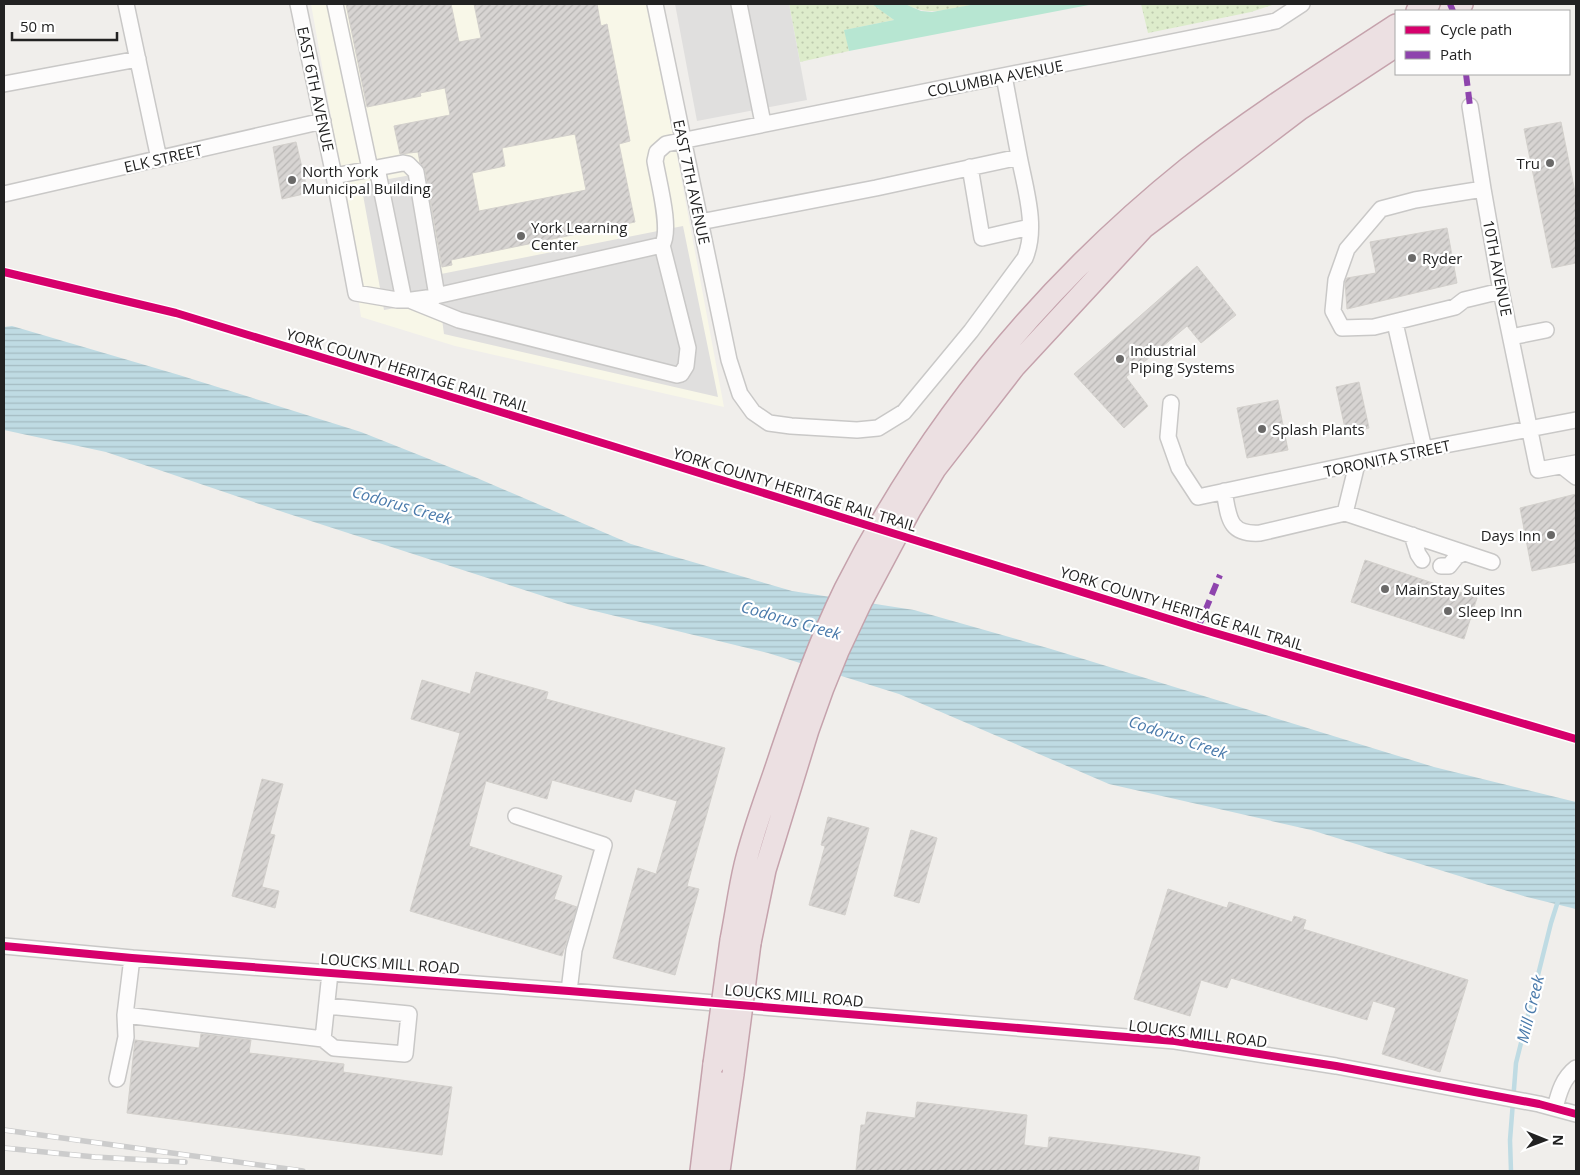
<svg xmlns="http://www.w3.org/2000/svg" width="1580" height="1175" viewBox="0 0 1580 1175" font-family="'Open Sans',sans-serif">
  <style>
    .education { fill: #f8f7e8 }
    .grass { fill: url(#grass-dots) }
    .pitch { fill: #b7e6d2 }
    .parking { fill: #e0dfde }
    .water { fill: url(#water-rules) }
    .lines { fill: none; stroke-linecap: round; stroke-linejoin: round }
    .stream { stroke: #bfdbe3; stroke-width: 4.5 }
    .building { fill: url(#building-hatch); stroke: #d3d0cc; fill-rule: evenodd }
    .minor-casing { stroke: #c9c8c7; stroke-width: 18 }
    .highway-casing { stroke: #c5a2ac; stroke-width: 24 }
    .minor { stroke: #fdfcfc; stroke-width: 15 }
    .highway { stroke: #ece0e2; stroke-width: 21 }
    .rail-casing { stroke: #ccc; stroke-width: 5.5 }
    .rail { stroke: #fff; stroke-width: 4; stroke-dasharray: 11; stroke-linecap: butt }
    .highway-bridge-casing { stroke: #c5a2ac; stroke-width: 24; stroke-linecap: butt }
    .highway-bridge { stroke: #ece0e2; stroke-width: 21 }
    .quiet { stroke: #8e44ad; stroke-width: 6; stroke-dasharray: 12 6; stroke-linecap: butt }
    .cycleway-casing { stroke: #fff; stroke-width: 11 }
    .cycleway { stroke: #d6006c; stroke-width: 8 }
    .poi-dot { fill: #6a6968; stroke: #fff; stroke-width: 2 }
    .labels { text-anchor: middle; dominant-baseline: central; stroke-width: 4.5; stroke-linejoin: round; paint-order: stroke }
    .street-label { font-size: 15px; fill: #222; stroke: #fff }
    .poi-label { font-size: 15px; fill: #222; stroke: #fff; text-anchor: start }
    .water-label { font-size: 16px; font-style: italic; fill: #4a7aab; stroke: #fff }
  </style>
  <defs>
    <pattern id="grass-dots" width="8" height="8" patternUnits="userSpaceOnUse" patternTransform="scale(1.25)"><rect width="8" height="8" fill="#ddeccb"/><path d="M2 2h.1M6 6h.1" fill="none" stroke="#bdcaae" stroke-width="1.8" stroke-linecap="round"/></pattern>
    <pattern id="water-rules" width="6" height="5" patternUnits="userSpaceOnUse" patternTransform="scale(1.25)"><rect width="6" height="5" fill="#bfdbe3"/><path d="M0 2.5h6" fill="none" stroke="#a4bcc2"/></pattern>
    <pattern id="building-hatch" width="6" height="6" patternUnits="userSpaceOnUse" patternTransform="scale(1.25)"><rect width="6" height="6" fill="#d7d4d2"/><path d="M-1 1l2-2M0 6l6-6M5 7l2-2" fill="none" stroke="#b8b6b4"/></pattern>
  </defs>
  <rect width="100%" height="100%" fill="#f0eeeb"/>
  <path class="education" d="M311,4H646L672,129L724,407L455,346L361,317L338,155Z"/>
  <path class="grass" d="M789,4H873L894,20L845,30L849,51L800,62Z
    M905,4H976C951,9 929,17 905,4Z
    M1141,4H1275L1251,12L1148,33Z"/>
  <path class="pitch" d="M872,4H905L921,11L932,12L976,4H1094L849,51L844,30L894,20Z"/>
  <path class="parking" d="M675,4H789L807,100L697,121Z
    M411,175L434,301L384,310L361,184Z
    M683,226L718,397L444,334L436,275Z"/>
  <path class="water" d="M12,326L179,375L361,432L477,478L631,544L792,591L914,610L1051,649L1434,767L1576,802V909L1527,897L1311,830L1109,784L899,694L768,653L574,606L286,513L106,452L4,430V327Z"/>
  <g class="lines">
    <path class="stream" d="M1511,1171L1510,1140L1516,1063L1551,923L1558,901"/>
  </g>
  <path class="building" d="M346,4H451L459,42L481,38L474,4H597L601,26L607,24L630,141L619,144L635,222L451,260L452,265L442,267L425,170L420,163L418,152L400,154L394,126L450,115L445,88L420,93L421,96L367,107ZM575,134L586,190L479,211L472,173L505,166L502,148Z
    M1561,122L1576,197V263L1552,268L1524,129Z
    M296,142L308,193L282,199L273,147Z
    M1447,228L1457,283L1347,309L1345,282L1347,278L1376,273L1370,242Z
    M1197,266L1236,315L1201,343L1187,326L1126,377L1148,406L1124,428L1074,374Z
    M1359,382L1369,428L1346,433L1336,387Z
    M1278,400L1288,450L1247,458L1237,408Z
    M1576,494V562L1532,571L1520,508Z
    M1365,560L1477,598L1464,639L1351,602Z
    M476,672L548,692L546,699L725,748L687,886L699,889L675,975L613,958L638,868L656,874L677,801L635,789L631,802L552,780L547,799L486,781L469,846L562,876L554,899L577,907L562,956L410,911L460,733L411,719L422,680L470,694Z
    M262,779L283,784L270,834L275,835L262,887L279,891L275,908L232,896Z
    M828,817L869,828L845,915L809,905L825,846L821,845Z
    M911,830L937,838L919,903L894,896Z
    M1168,889L1227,908L1229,902L1292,922L1294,916L1306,920L1303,929L1468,980L1440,1072L1382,1054L1396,1008L1373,1001L1367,1020L1231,978L1227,988L1201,980L1190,1016L1134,999Z
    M201,1034L251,1040L249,1053L344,1064L343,1072L452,1087L442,1155L127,1113L135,1040L199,1048Z
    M917,1102L1027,1115L1024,1145L1048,1148L1049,1137L1148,1149L1200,1157L1198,1171H871L856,1170L861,1125H865L867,1112L915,1118Z"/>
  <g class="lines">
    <g class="minor-casing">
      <path id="minor" d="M126,4L159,159
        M298,4L334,176L356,293L397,300H412L427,298L662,245C672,230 658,180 655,161L657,152L666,144L1276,21L1302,4
        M335,4L370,169
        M655,4L729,360L740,394L753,412L769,423L791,426L857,430L878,428L904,412L971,331L1025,258C1038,227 1025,188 1019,156C1014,130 1009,103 1004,76
        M739,4L763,123
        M4,84L138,59
        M1470,106L1483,189L1501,291L1538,470L1576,463
        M970,167L982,238L1030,227
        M377,168L404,300
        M334,176L403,163L408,164L416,172L437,296
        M1483,189L1415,200L1381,209L1347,249L1336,280L1333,311L1342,328L1374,327L1455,307L1464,300L1501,291
        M4,194L323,121
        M700,222L876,188L1019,157
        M412,301L459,320L677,375L681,374L686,366L688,348L662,245
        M1395,323L1424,449
        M1511,337L1546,330
        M1171,403L1168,437L1179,468L1198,497L1424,449L1576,420
        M1562,466L1576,477
        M1224,491C1229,517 1228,535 1260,533L1345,513L1492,562
        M1345,513L1357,464
        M1412,535L1418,554L1422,560
        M1441,566H1449L1457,556L1464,553
        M516,816L604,845L574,950L569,991
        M4,946L132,958L569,991L1175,1041L1336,1066L1539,1104L1576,1114
        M132,958L125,1015L323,1039L330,973
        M323,1039L334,1048L405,1054L409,1014L327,1006
        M117,1079L126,1037L125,1015
        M1555,1108C1559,1092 1563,1078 1576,1068"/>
    </g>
    <g class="highway-casing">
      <path id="highway" d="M1417,11L1429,4
        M1450,11L1462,4
        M731,940C736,915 739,890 745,865C754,827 769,790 781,753C800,697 819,642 845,589C928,425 1045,283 1188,168C1254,116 1326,71 1396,25
        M750,943L765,870L808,730L823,688L838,651L862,600L910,510L935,469L1015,366L1143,228L1300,109L1396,46
        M701,1171L714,1064
        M719,1171L733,1074"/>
    </g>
    <use href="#minor" class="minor"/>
    <use href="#highway" class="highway"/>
    <g class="rail-casing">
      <path id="rail" d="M4,1130L303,1171
        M4,1148L95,1157L185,1162"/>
    </g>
    <use href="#rail" class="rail"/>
    <g class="highway-bridge-casing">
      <path id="highway-bridge" d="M714,1064L731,940
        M733,1074L750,943"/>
    </g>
    <use href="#highway-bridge" class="highway-bridge"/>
    <path class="quiet" d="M1450,4L1453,11
      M1466,74L1470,106
      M1198,628L1220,575"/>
    <g class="cycleway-casing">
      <path id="cycleway" d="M4,272L176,313L609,445L1198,628L1576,739
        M4,946L132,958L569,991L1175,1041L1336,1066L1539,1104L1576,1114"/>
    </g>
    <use href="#cycleway" class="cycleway"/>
  </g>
  <g class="poi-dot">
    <circle cx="1550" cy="163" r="5"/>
    <circle cx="292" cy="180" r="5"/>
    <circle cx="521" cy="236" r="5"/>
    <circle cx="1412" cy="258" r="5"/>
    <circle cx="1120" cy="359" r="5"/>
    <circle cx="1262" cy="429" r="5"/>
    <circle cx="1551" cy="535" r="5"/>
    <circle cx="1385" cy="589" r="5"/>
    <circle cx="1448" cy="611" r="5"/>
  </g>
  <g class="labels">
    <g class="street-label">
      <text transform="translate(995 78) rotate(-11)">COLUMBIA AVENUE</text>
      <text transform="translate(316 89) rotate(78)">EAST 6TH AVENUE</text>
      <text transform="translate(163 158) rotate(-13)">ELK STREET</text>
      <text transform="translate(692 182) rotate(78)">EAST 7TH AVENUE</text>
      <text transform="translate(1498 268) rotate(79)">10TH AVENUE</text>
      <text transform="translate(408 370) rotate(17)">YORK COUNTY HERITAGE RAIL TRAIL</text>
      <text transform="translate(1387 458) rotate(-12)">TORONITA STREET</text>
      <text transform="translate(795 489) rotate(17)">YORK COUNTY HERITAGE RAIL TRAIL</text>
      <text transform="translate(1182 608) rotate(17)">YORK COUNTY HERITAGE RAIL TRAIL</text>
      <text transform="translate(390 963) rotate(4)">LOUCKS MILL ROAD</text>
      <text transform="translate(794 995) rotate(5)">LOUCKS MILL ROAD</text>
      <text transform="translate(1198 1033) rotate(7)">LOUCKS MILL ROAD</text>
    </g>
    <g class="poi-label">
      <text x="1540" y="163" text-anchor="end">Tru</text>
      <text x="302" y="171">North York<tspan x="302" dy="17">Municipal Building</tspan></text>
      <text x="531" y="227">York Learning<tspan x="531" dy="17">Center</tspan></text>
      <text x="1422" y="258">Ryder</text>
      <text x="1130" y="350">Industrial<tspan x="1130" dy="17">Piping Systems</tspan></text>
      <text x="1272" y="429">Splash Plants</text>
      <text x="1541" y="535" text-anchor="end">Days Inn</text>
      <text x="1395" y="589">MainStay Suites</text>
      <text x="1458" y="611">Sleep Inn</text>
    </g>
    <g class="water-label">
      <text transform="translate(402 505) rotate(16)">Codorus Creek</text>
      <text transform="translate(791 620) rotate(16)">Codorus Creek</text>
      <text transform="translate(1178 737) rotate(19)">Codorus Creek</text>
      <text transform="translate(1530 1009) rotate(-76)">Mill Creek</text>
    </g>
  </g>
  <rect width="1580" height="1175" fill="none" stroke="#222222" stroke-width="10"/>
  <rect x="1395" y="10" width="175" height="65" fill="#ffffff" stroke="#a7a7a7"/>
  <rect x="1405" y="26" width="25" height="8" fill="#d6006c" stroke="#a7a7a7"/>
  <text x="1440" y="35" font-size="15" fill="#222222">Cycle path</text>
  <rect x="1405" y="51" width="25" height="8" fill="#8e44ad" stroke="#a7a7a7"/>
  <text x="1440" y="60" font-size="15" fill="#222222">Path</text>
  <g transform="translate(1545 1140) rotate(91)" stroke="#ffffff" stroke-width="4" paint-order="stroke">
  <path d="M0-4L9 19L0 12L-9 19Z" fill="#222222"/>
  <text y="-8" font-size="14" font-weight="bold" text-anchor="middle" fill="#222222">N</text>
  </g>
  <path d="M12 32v8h105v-8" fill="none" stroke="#222222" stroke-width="2.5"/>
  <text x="20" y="32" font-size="15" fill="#222222" stroke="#ffffff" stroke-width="4" paint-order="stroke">50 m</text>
</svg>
